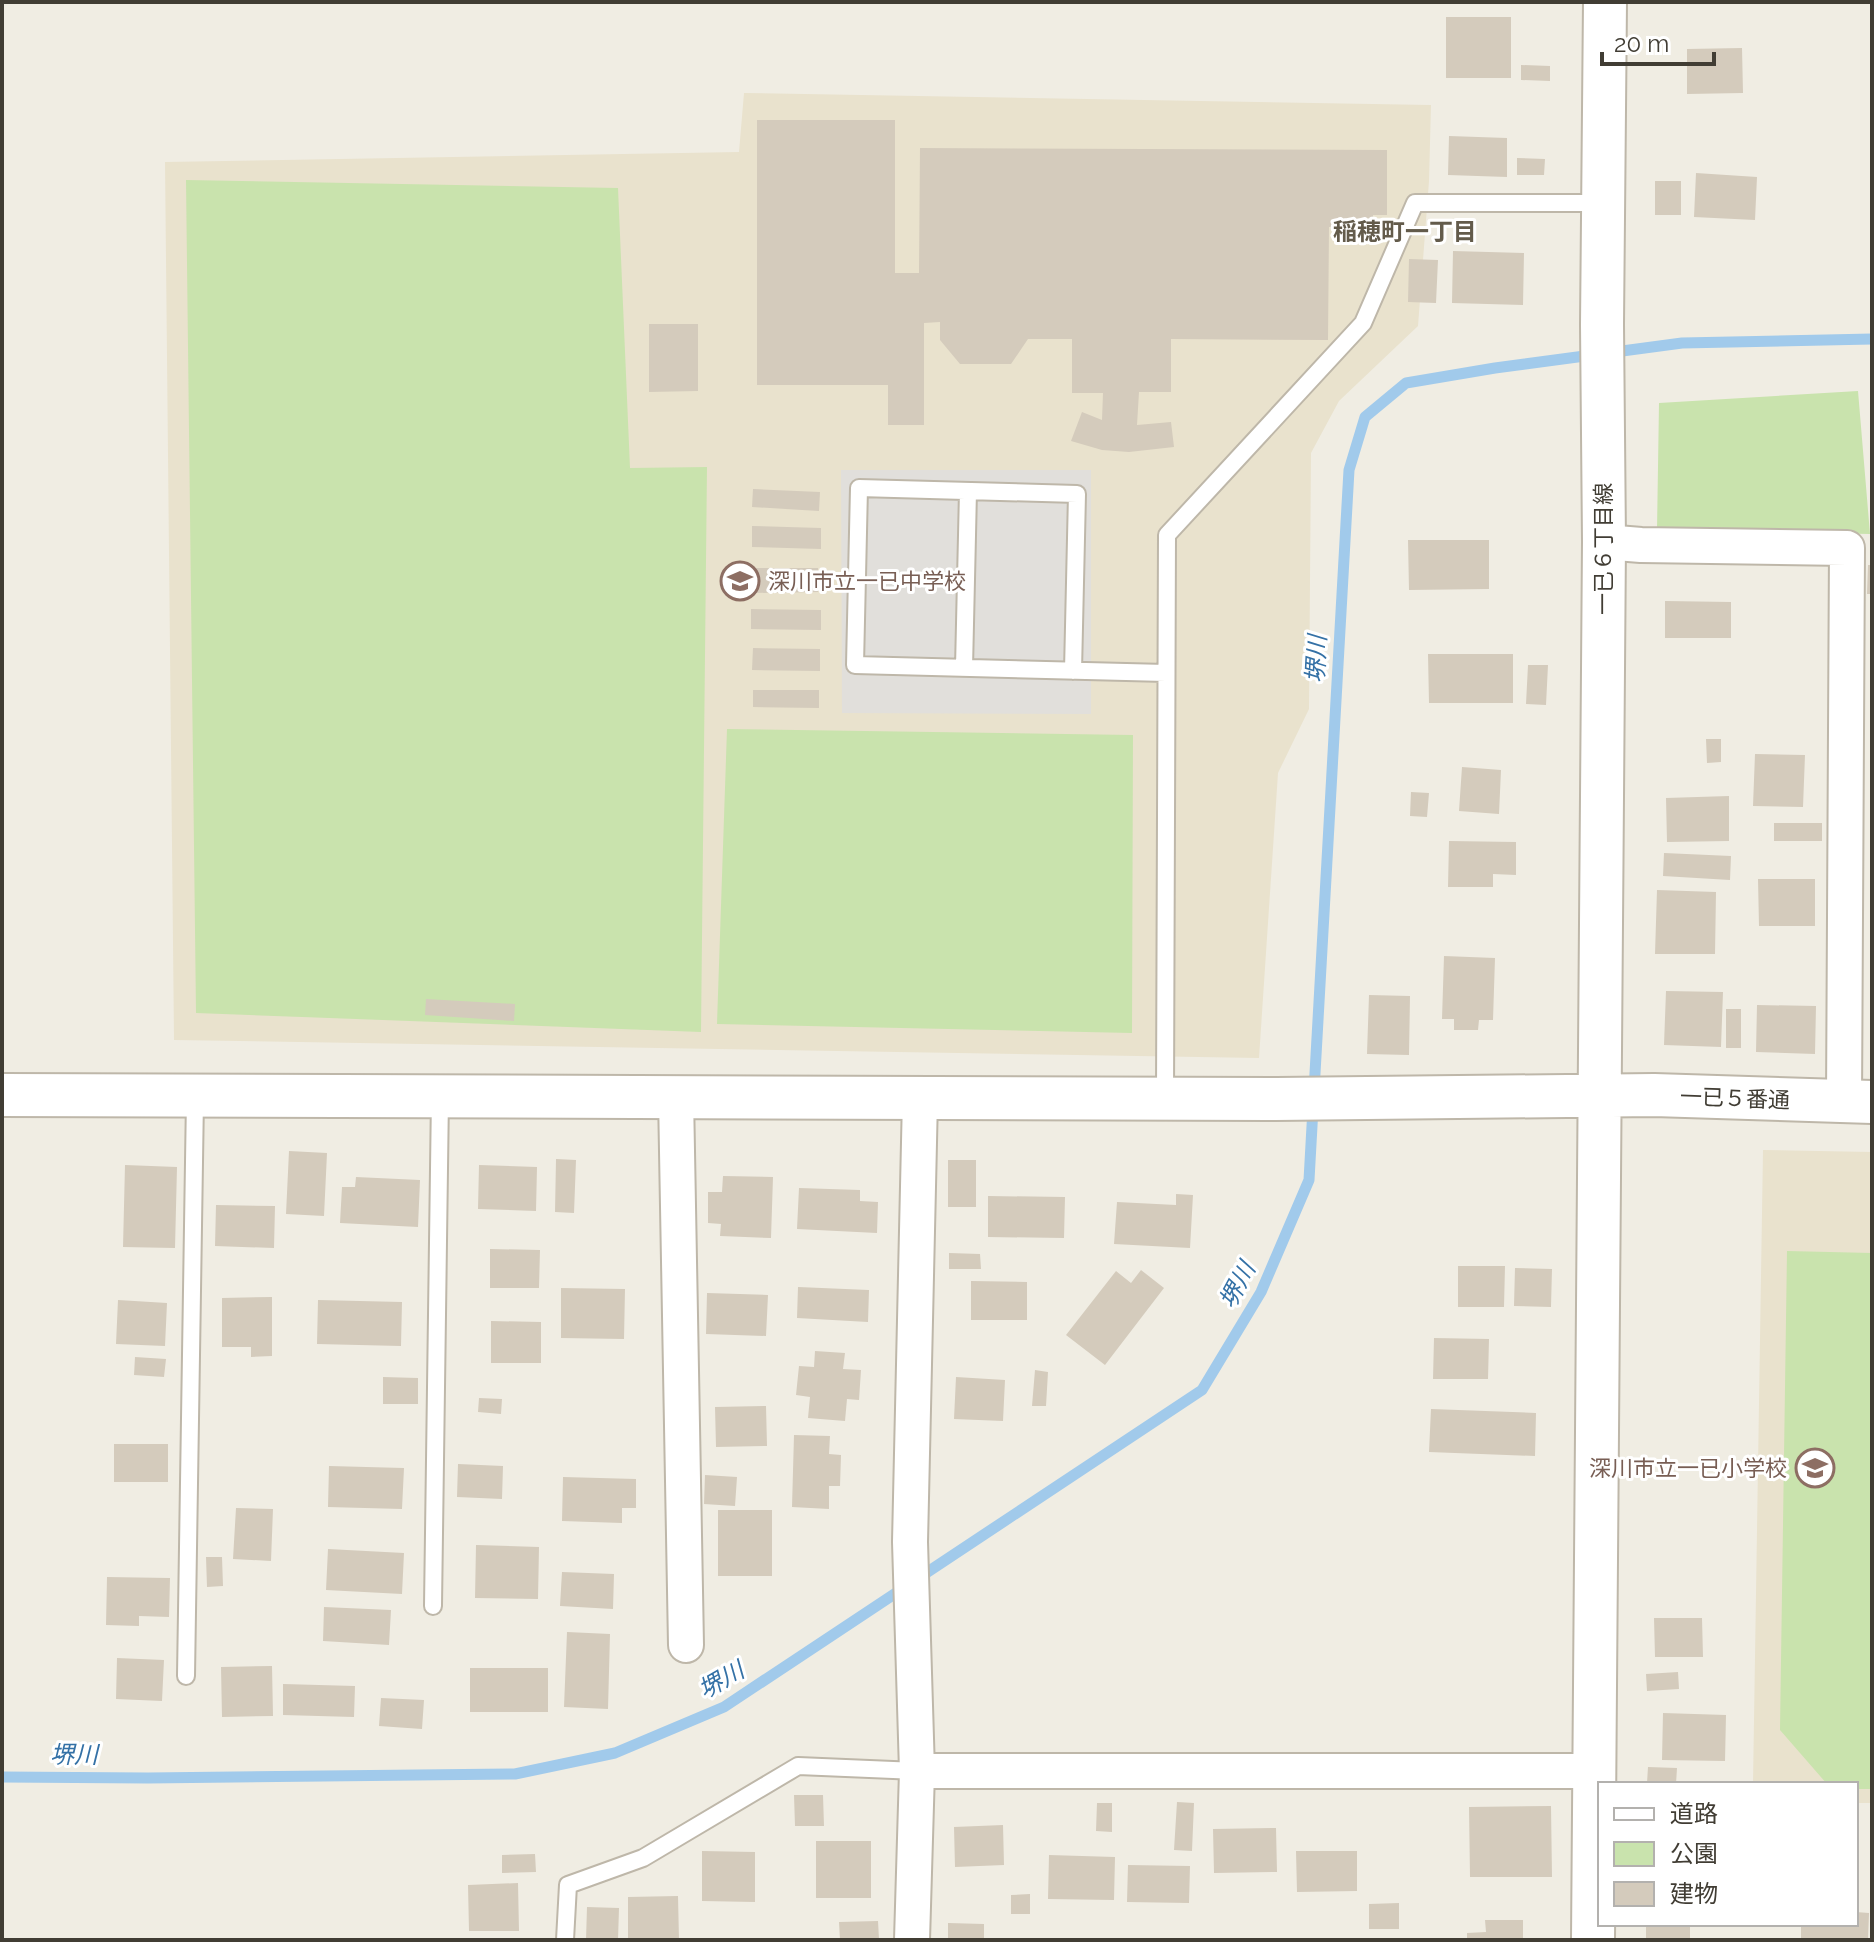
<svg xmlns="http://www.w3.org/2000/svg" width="1874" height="1942" viewBox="0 0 1874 1942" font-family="Raleway,'Noto Sans JP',sans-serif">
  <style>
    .education { fill: #e9e2cd }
    .green { fill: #c9e3ad }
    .parking { fill: #e1dfdb }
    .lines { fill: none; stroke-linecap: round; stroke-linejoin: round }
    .stream { stroke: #a1caeb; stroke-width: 11 }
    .building { fill: #d4cbbc }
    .service-casing { stroke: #beb7a9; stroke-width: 20 }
    .minor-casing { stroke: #beb7a9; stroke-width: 38 }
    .tertiary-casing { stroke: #beb7a9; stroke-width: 46 }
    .service { stroke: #fff; stroke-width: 16 }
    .minor { stroke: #fff; stroke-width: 34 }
    .tertiary { stroke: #fff; stroke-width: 42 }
    .labels { text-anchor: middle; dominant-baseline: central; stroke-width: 6; stroke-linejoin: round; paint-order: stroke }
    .street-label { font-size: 22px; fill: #413d34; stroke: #fff }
    .education-label { font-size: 22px; fill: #785e54; stroke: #fff; text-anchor: start }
    .neighbourhood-label { font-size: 24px; font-weight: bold; fill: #635b4b; stroke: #fff }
    .water-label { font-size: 24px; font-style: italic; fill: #3471a6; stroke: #fff }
  </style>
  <rect width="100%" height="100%" fill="#f0ede3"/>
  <path class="education" d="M744,93L1431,105L1429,181L1418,326L1339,401L1311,453L1309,709L1278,773L1259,1058L174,1040L165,162L739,152Z
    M1763,1150L1872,1152V1803H1856V1784H1753Z"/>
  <path class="green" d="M186,180L618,188L630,468L707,467L701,1032L196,1013Z
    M1858,391L1870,534L1657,530L1659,403Z
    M727,729L1133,735L1132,1033L717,1024Z
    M1787,1251L1872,1253V1789H1856V1784H1827L1780,1730Z"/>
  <path class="parking" d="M841,470H1091V714L842,713Z"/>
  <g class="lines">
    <path class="stream" d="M1314,1091L1349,470L1365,417L1406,383L1495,368L1682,343L1872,339
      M2,1777L148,1778L515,1774L615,1753L724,1707L1202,1390L1261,1292L1309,1180L1313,1108"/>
  </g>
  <path class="building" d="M1446,17H1511V78H1446Z
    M1742,48L1743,93L1687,94V49Z
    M1521,65L1550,66V81L1521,80Z
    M757,120H895V273H919L920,148L1387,150V215H1373V227H1329L1328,340L1171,339V392H1139L1137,425L1171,422L1174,447L1129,452L1102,450L1071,441L1082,412L1102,420L1103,393H1072V339H1028L1011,364H960L940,340V322L924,323V425H888V385H757Z
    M1449,136L1507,138V177L1448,175Z
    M1517,158L1545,159L1544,175H1517Z
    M1696,173L1757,177L1755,220L1694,217Z
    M1655,181H1681V215H1655Z
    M1453,251L1524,253L1523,305L1452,303Z
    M1409,259L1438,260L1436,303L1408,302Z
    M649,324H698V391L649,392Z
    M753,489L820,492L819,511L752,507Z
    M752,526L821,528V549L752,547Z
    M1408,540H1489V589L1409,590Z
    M1868,565H1872V594H1867Z
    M754,568H818V592L754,593Z
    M1665,601L1731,602V638H1665Z
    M751,609L821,610V630L751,629Z
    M753,648L820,649V671L752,670Z
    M1428,654H1513V703H1429Z
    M1528,665H1548L1546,705L1526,704Z
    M753,690H819V708L753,707Z
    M1706,739H1721V762L1707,763Z
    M1755,754L1805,755L1803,807L1753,806Z
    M1462,767L1501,770L1499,814L1459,811Z
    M1411,792L1429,793L1427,817L1410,816Z
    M1729,796V841L1667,842L1666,798Z
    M1774,823H1822V841H1774Z
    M1449,841L1516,842V875L1493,874V887H1448Z
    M1664,853L1731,856L1730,880L1663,876Z
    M1758,879H1815V926H1759Z
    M1657,890L1716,892L1715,954H1655Z
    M1444,956L1495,958L1493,1020H1479L1478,1030H1454V1019H1442Z
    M1666,991L1723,992L1721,1047L1664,1045Z
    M1369,995L1410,996L1409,1055L1367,1054Z
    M426,999L515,1004L514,1021L425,1015Z
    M1757,1005L1816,1006L1815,1054L1756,1052Z
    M1726,1009H1741V1048H1726Z
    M289,1151L327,1153L324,1216L286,1214Z
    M556,1159L576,1160L574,1213L555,1212Z
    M948,1160H976V1207H948Z
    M125,1165L177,1167L175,1248L123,1247Z
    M479,1165L537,1167L536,1211L478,1209Z
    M723,1176L773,1177L771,1238L720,1236L721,1224L708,1223V1192H722Z
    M356,1177L420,1180L418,1227L340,1223L342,1187H355Z
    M799,1188L860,1190V1201L878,1202L877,1233L797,1229Z
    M1176,1194L1193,1195L1190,1248L1114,1244L1117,1202L1176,1205Z
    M988,1196L1065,1197L1064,1238L988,1237Z
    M216,1205L275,1206L274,1248L215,1246Z
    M490,1249L540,1250L539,1288H490Z
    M949,1253L980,1254L981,1269H949Z
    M1458,1266H1505L1504,1307H1458Z
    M1515,1268L1552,1269L1551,1307L1514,1306Z
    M1141,1270L1164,1288L1105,1365L1066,1335L1116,1271L1131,1283Z
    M971,1281L1027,1282V1320H971Z
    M798,1287L869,1290L868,1322L797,1318Z
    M561,1288L625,1289L624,1339L561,1338Z
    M707,1293L768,1295L766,1336L706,1334Z
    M272,1297V1356L251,1357V1347H222V1298Z
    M118,1300L167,1303L165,1346L116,1344Z
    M318,1300L402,1302L401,1346L317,1344Z
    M491,1321L541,1322V1363H491Z
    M1434,1338L1489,1339L1488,1379H1433Z
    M815,1351L845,1353L843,1369L861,1370L859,1400L847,1399L845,1421L808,1418L810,1397L796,1395L799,1366L814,1367Z
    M135,1357L166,1359L164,1377L134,1375Z
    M1035,1370L1048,1372L1046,1406H1032Z
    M383,1377L418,1378V1404H383Z
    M956,1377L1005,1380L1003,1421L954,1419Z
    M479,1398L502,1399L501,1414L478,1412Z
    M766,1406L767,1446L716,1447L715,1407Z
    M1431,1409L1536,1413L1535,1456L1429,1452Z
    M794,1435L830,1436L829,1454L841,1455L840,1486H829V1509L792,1507Z
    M114,1444H168V1482H114Z
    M458,1464L503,1466L502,1499L457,1497Z
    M329,1466L404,1468L402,1509L328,1507Z
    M705,1475L737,1477L735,1506L704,1504Z
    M563,1477L636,1479V1508H622V1523L562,1521Z
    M236,1508L273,1509L271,1561L233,1559Z
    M718,1510H772V1576H718Z
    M476,1545L539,1547L538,1599L475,1598Z
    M328,1549L404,1553L402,1594L326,1590Z
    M206,1557H222L223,1586L207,1587Z
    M562,1572L614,1574L613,1609L560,1606Z
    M107,1577L170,1578L169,1617L139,1616V1626L106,1625Z
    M324,1607L391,1610L389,1645L323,1641Z
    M1654,1618H1702L1703,1657H1655Z
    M567,1632L610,1634L608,1709L564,1707Z
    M117,1658L164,1660L162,1701L116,1699Z
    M272,1666L273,1716L222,1717L221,1667Z
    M470,1668H548V1712H470Z
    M1678,1672L1679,1689L1647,1691L1646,1674Z
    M283,1684L355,1686L354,1717L283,1715Z
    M381,1698L424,1700L422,1729L379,1726Z
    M1663,1713L1726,1715L1725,1761L1662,1760Z
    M1648,1767L1677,1768L1676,1784L1647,1783Z
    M794,1795H823L824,1826H795Z
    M1177,1802L1194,1803L1192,1851L1174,1850Z
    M1097,1803H1112V1832L1096,1831Z
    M1551,1806L1552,1877H1470L1469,1807Z
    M1003,1825L1004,1865L955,1867L954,1827Z
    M1276,1828L1277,1872L1214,1873L1213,1829Z
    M816,1841H871V1898H816Z
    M702,1851L755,1852V1902L702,1901Z
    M1296,1851H1357V1891L1297,1892Z
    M535,1854L536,1872L502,1873V1855Z
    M1049,1855L1115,1857L1114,1900L1048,1899Z
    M1128,1865L1190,1866L1189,1903L1127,1902Z
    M518,1883L519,1931H469L468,1885Z
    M1030,1894V1914H1011V1895Z
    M678,1896L679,1940H628V1897Z
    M1399,1903V1929H1369V1904Z
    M587,1907L619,1908L618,1940H586Z
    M1856,1912L1869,1913L1868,1940H1801V1924H1856Z
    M1485,1920H1523V1940H1467V1933L1486,1932Z
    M878,1921L879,1939L840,1940L839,1922Z
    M948,1923L984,1924V1940H948Z
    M1646,1924H1690V1940H1646Z"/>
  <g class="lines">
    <g class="service-casing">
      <path id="service" d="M964,668L968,491
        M1073,671L1077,494L859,488L855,665L1166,673
        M1165,1097L1167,535L1363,323L1415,203H1603
        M433,1606L440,1096
        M186,1676L195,1098
        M565,1940L568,1885L643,1858L798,1766L917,1771"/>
    </g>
    <g class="minor-casing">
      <path id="minor" d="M1604,542L1641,545L1847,548L1844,1101
        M676,1096L686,1645
        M917,1771H1594
        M912,1940L917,1771L910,1542L920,1098"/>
    </g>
    <g class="tertiary-casing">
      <path id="tertiary" d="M2,1095L1276,1099L1654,1095L1872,1102
        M1593,1940L1604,542L1602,325L1605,2"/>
    </g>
    <use href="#service" class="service"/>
    <use href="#minor" class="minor"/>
    <use href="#tertiary" class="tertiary"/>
  </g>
  <defs>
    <g id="school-ring" transform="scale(2)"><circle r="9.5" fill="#fff" stroke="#8d6e63" stroke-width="1.5"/><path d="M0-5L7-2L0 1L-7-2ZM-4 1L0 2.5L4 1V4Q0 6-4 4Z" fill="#8d6e63"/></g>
  </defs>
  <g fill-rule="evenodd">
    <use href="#school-ring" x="740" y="581"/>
    <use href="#school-ring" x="1815" y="1468"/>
  </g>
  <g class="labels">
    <g class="street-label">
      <text transform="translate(1603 549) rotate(-90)">一已６丁目線</text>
      <text transform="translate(1735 1098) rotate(2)">一已５番通</text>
    </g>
    <g class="education-label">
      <text x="768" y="581">深川市立一已中学校</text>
      <text x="1787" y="1468" text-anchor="end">深川市立一已小学校</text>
    </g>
    <g class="neighbourhood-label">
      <text x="1405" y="231">稲穂町一丁目</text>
    </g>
    <g class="water-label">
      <text transform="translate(1316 659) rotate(-87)">堺川</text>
      <text transform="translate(1237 1285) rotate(-62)">堺川</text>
      <text transform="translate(721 1680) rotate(-30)">堺川</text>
      <text x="74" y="1754">堺川</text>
    </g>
  </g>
  <rect width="1874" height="1942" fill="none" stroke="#413d34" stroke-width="8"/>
  <rect x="1598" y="1782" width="260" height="144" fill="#ffffff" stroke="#b3b1ae" stroke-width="2"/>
  <rect x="1614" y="1808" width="40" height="12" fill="#ffffff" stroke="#b3b1ae" stroke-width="2"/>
  <text x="1670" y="1822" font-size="24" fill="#413d34">道路</text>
  <rect x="1614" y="1842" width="40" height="24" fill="#c9e3ad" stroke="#b3b1ae" stroke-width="2"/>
  <text x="1670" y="1862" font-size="24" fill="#413d34">公園</text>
  <rect x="1614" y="1882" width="40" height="24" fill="#d4cbbc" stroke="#b3b1ae" stroke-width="2"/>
  <text x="1670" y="1902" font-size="24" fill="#413d34">建物</text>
  <path d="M1602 52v12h112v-12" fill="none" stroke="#413d34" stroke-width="4"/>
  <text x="1614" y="52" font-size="24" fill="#413d34" stroke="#ffffff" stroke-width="6" paint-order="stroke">20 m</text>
</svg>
